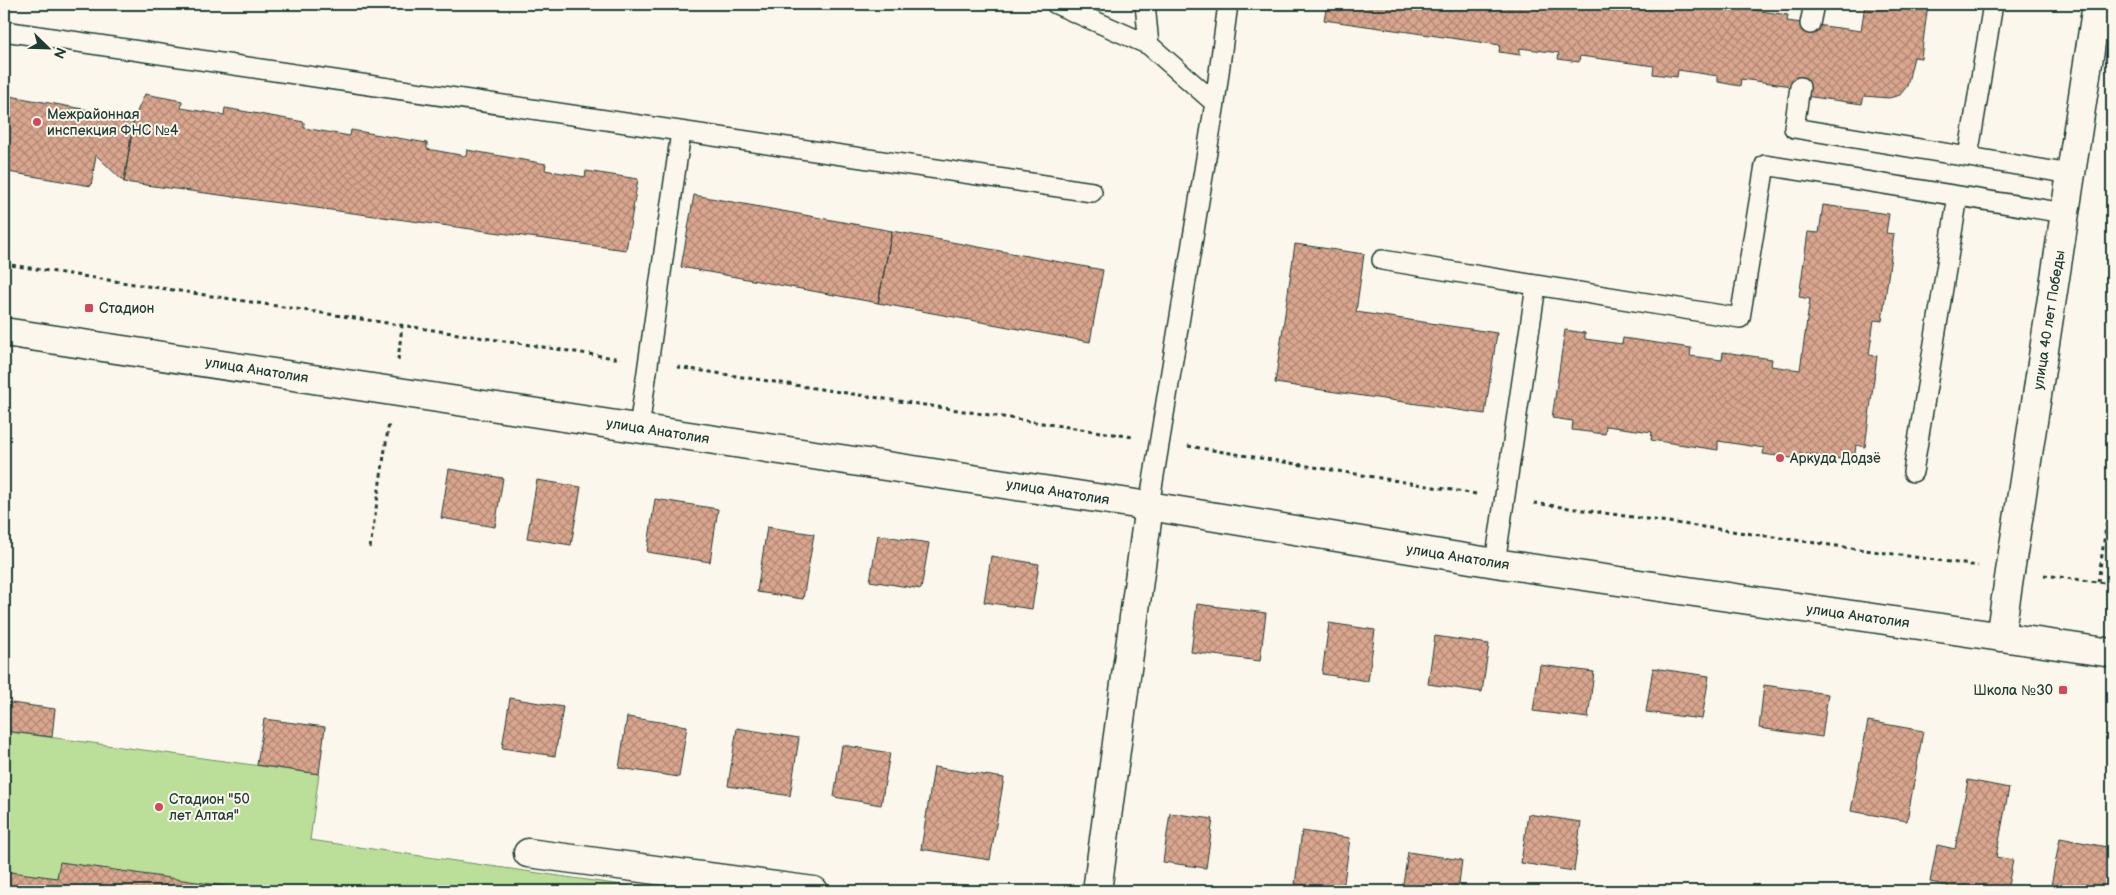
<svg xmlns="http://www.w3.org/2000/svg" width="2116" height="895" viewBox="0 0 2116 895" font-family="'Balsamiq Sans',sans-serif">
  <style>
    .green { fill: #bbdf99; stroke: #6d8e66 }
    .building { fill: url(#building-cross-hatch); stroke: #1f3d34 }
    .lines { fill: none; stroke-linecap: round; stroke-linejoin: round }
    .lane-casing { stroke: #1f3d34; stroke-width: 22 }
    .street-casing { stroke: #1f3d34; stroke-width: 31 }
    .secondary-casing { stroke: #1f3d34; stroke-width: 31 }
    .path { stroke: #1f3d34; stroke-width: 3; stroke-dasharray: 4 4; stroke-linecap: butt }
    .lane { stroke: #fbf7ec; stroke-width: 19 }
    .street { stroke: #fbf7ec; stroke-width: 28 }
    .secondary { stroke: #fbf7ec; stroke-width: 28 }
    .poi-dot { fill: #d1495b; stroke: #fbf7ec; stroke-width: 2 }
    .labels { text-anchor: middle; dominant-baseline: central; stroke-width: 4; stroke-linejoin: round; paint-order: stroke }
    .poi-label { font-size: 14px; fill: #1f3d34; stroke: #fbf7ec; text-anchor: start }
    .street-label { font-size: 14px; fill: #1f3d34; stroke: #fbf7ec }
  </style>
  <defs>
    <pattern id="building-cross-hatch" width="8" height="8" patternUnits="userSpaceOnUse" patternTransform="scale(1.25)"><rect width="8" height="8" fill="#daa68e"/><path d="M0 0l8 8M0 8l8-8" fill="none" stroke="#b08875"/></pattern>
  </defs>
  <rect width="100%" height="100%" fill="#fbf7ec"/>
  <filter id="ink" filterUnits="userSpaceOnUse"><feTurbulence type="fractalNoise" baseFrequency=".02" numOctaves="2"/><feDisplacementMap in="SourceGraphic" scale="10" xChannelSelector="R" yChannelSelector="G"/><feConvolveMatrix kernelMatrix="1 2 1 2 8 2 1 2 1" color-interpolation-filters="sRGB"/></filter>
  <g filter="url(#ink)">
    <path class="green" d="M4,731L319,774L310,840L663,891H4Z"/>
    <path class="building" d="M1327,4H1727V6L1788,15L1787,21L1861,31L1865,4H1928L1921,58L1914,57L1907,86L1900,95L1889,98L1864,96L1862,104L1805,96L1806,88L1741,79L1740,86L1718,82V76L1678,70L1677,77L1653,74L1654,66L1580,56L1579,62L1558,59L1559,53L1520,48V55L1499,52L1500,45L1324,20Z
      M145,94L182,101L181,108L224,115L225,108L304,122V128L350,136L351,130L427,143V149L466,156L467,150L546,164L545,170L585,177L586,171L638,179L626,250L124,182L134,118Z
      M4,95L134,118L124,182L96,155L91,186L8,172L4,195Z
      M694,195L892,231L878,303L681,267Z
      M1823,205L1889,214L1886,233L1894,234L1882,321L1874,320L1869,355L1877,356L1865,447L1856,445L1854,461L1800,453L1799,459L1763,454L1764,448L1718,441V450L1651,440L1652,432L1606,426L1605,434L1572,430L1573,421L1552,418L1565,330L1585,333V339L1622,344L1623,338L1691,348L1690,356L1722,360L1723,352L1772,359L1771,366L1800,370L1810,299L1799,297L1808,232L1819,233Z
      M892,231L1103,270L1090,342L878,303Z
      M1295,244L1364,254L1356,312L1497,333L1485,414L1275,383Z
      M449,469L503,478L495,527L441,518Z
      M537,480L581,487L571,545L527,538Z
      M655,499L718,509L710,562L647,552Z
      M767,527L814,534L803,599L757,592Z
      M878,535L929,543L921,589L870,581Z
      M991,556L1039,564L1032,609L984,602Z
      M1197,604L1266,613L1260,661L1191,652Z
      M1329,623L1375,630L1368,681L1322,674Z
      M1435,636L1489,644L1482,692L1428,684Z
      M1540,665L1594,672L1588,718L1533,711Z
      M1653,668L1709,676L1702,719L1646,712Z
      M1764,685L1828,694L1822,737L1759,728Z
      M510,698L563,707L555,756L502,748Z
      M4,702L55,709L52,737L4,731Z
      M627,717L687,726L679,777L619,768Z
      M264,719L325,727L319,774L257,765Z
      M1868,721L1923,731L1907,821L1851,811Z
      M737,728L799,738L790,796L728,786Z
      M842,745L890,753L881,805L834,797Z
      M934,767L1004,778L990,860L921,849Z
      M1968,780L2009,788L1996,857L2013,860L2007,891H1959L1948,889V886L1930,882L1937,845L1955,849Z
      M1170,813L1213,819L1206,868L1163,862Z
      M1528,814L1581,822L1574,871L1521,863Z
      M1302,831L1350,838L1343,890L1295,884Z
      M2060,838L2112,848V891H2050Z
      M1408,852L1462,860L1458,891H1402Z
      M60,862L231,887V891H4V871L57,878Z"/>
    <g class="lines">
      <g class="lane-casing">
        <path id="lane" d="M1056,4L1149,45L1215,103
          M1145,4L1149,45
          M1810,24L1814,4
          M4,31L1092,192
          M1800,87L1794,128L2071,174
          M1968,157L1993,4
          M1382,260L1740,318L1765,165L2065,213
          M639,428L681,132
          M1913,472L1958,196
          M1149,506L1215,103L1228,4
          M1495,563L1536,286"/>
      </g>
      <g class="street-casing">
        <path id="street" d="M528,853L814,891
          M1097,891L1149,506"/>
      </g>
      <g class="secondary-casing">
        <path id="secondary" d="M4,332L1149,506L1495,563L2112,653
          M2000,637L2097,4"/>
      </g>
      <path class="path" d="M4,264L621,359
        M398,360L402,326
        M677,367L1133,437
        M1188,446L1476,494
        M1534,503L1978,566
        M370,548L389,423
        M2044,575L2112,584
        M2098,582L2112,486"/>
      <use href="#lane" class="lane"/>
      <use href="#street" class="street"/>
      <use href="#secondary" class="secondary"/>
    </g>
  </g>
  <g class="poi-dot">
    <circle cx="37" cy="122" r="5"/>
    <rect x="84" y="303" width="10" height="10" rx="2.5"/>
    <circle cx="1780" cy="458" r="5"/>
    <rect x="2058" y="685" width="10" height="10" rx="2.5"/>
    <circle cx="159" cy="807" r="5"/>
  </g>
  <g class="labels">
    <g class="poi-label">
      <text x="47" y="114">Межрайонная<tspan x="47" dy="16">инспекция ФНС №4</tspan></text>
      <text x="99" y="308">Стадион</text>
      <text x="1790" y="458">Аркуда Додзё</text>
      <text x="2053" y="690" text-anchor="end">Школа №30</text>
      <text x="169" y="799">Стадион "50<tspan x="169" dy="16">лет Алтая"</tspan></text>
    </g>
    <g class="street-label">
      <text transform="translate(2049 320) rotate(-81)">улица 40 лет Победы</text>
      <text transform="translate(257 370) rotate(9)">улица Анатолия</text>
      <text transform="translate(658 431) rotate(9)">улица Анатолия</text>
      <text transform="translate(1058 492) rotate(9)">улица Анатолия</text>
      <text transform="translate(1458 557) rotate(9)">улица Анатолия</text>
      <text transform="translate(1858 616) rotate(8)">улица Анатолия</text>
    </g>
  </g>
  <rect width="2116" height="895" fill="none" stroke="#fbf7ec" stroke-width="20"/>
  <rect x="10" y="10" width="2096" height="875" fill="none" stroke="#1f3d34" stroke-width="2" filter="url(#ink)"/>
  <g transform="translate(48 48) rotate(113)" stroke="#fbf7ec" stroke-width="4" paint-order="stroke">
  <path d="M0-4L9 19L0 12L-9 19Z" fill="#1f3d34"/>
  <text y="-8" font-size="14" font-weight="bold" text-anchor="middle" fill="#1f3d34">N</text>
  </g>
</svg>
